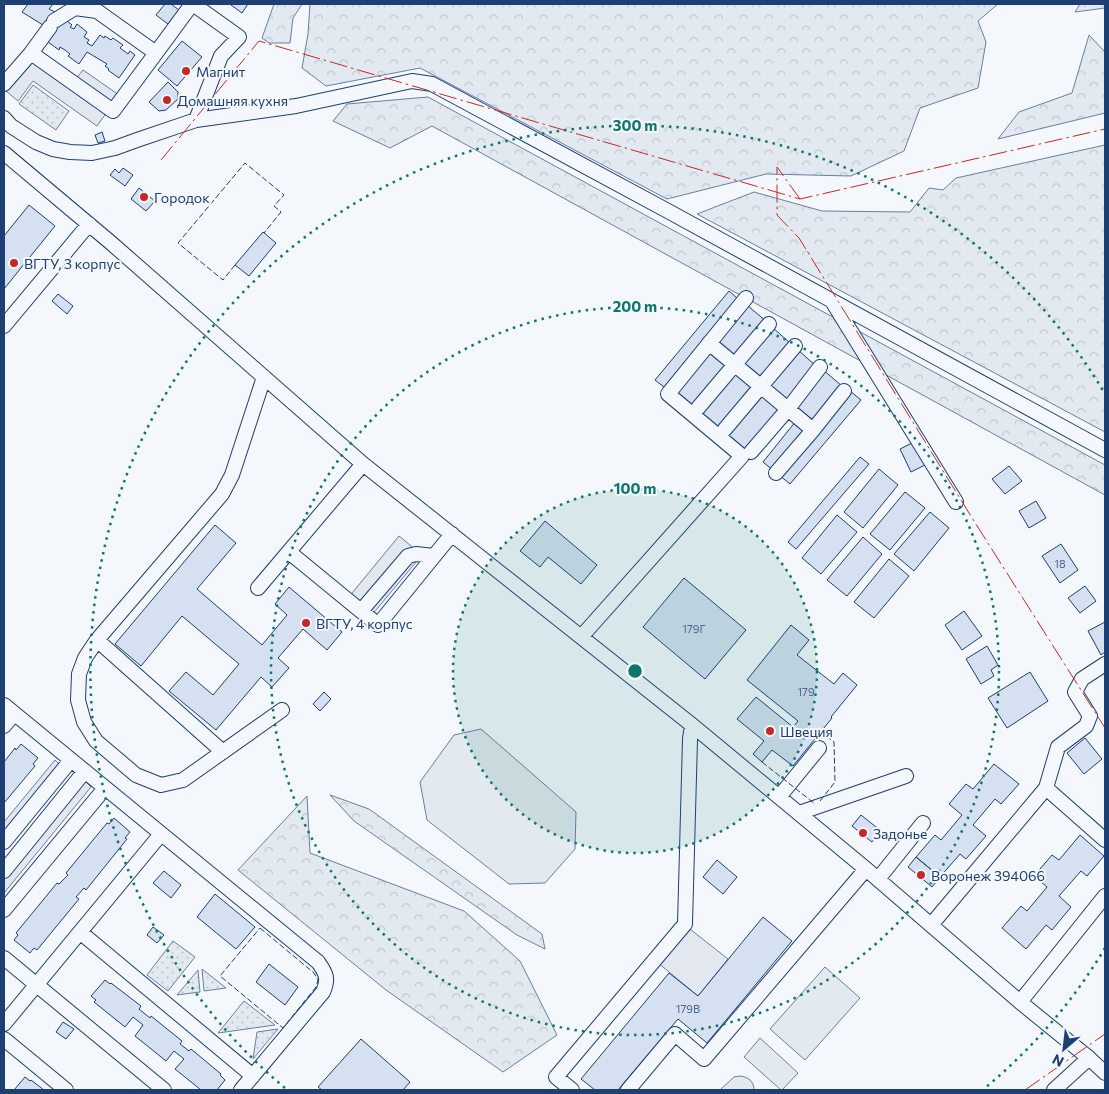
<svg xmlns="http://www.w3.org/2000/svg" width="1109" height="1094" viewBox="0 0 1109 1094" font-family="Commissioner,sans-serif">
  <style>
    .forest { fill: url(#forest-crowns); stroke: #687fa3 }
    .park { fill: url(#park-dots); stroke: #687fa3 }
    .pitch { fill: #e3e9f0; stroke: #687fa3 }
    .parking { fill: #e3e8f0; stroke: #687fa3 }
    .building { fill: #d5e0f0; stroke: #1d3f73 }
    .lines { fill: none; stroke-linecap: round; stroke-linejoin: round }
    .minor-casing { stroke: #1d3f73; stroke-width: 16 }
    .minor { stroke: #f4f7fb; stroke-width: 14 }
    .fence { stroke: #1d3f73; stroke-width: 1; stroke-dasharray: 6 2.5; stroke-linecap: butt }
    .power { stroke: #c62828; stroke-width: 1; stroke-dasharray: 18 4 2.5 4; stroke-linecap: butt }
    .ring { fill: none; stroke: #0f766e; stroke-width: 2.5; stroke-dasharray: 2.5 5 }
    .poi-dot { fill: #c62828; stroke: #f4f7fb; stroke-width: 2 }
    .labels { text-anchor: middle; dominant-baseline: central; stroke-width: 4; stroke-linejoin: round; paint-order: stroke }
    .number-label { font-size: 11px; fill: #4b6792 }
    .poi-label { font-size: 14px; fill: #1d3f73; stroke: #f4f7fb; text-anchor: start }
    .centre { fill: #0f766e; stroke: #f4f7fb; stroke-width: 2.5 }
    .ring-label { font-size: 15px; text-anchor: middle; font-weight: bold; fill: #0f766e; stroke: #f4f7fb; stroke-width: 4; stroke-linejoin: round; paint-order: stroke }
  </style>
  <defs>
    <pattern id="forest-crowns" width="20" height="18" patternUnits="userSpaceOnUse" patternTransform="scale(1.25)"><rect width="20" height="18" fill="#e3e9f0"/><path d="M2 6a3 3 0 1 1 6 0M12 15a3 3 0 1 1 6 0" fill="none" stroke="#c2c9d1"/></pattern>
    <pattern id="park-dots" width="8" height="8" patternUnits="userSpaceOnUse" patternTransform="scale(1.25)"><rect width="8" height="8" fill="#e3e9f0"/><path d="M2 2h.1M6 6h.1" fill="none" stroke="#c2c9d1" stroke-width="1.8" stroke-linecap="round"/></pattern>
  </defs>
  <rect width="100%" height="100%" fill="#f4f7fb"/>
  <path class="forest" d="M274,4H302L293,18L290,43H269L262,38Z
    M310,4H998L978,21L986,42L978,88L920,108L904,151L851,176L766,174L667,199L420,68L326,86L302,68L308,34Z
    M1080,4H1105V8L1075,12Z
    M1089,35L1105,52V113L998,139L1019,112L1072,93Z
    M428,97L1105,465V495L432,126L390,148L333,121L347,104Z
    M1105,145V432L697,214L754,192L822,211L910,212L929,188L943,190L956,178Z
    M330,795L369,809L542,934L545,949L517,935L354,821Z
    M307,796L310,853L464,911L520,961L557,1035L503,1072L386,990L238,870Z"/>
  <path class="park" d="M33,85L69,111L56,130L19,104Z
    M173,941L195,957L168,991L147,975Z
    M202,969L226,988L204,991Z
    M198,970L200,992L177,995Z
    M244,1001L275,1025L218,1033Z
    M278,1029L253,1059L257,1032Z"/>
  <path class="pitch" d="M481,729L576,812L575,849L545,883L509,884L427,820L420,782L454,735Z
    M825,967L860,998L805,1060L770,1029Z
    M760,1038L798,1073L782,1090H781L744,1057Z
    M740,1076C748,1077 754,1081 754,1090H720L734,1077Z"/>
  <path class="parking" d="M31,56L71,85L83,70L119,95L97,126L33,81L18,101L6,91Z
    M399,536L422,555L371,616L348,598Z
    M55,760L61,766L4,836V822Z
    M85,781L91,787L4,893V879Z
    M681,922L728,959L698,996L652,958Z"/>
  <path class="building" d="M28,4H53L49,9L55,12L59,21L63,24L66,20L72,25L70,27L74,29L77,24L87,32L84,37L89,40L87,43L92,46L100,35L104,38L105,36L111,40L113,38L123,45L120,48L128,54L130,51L135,55L119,78L108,70L109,69L105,66L107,64L87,52L79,64L68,56L70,54L65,50L60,47L59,50L48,42L55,31L45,24L43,25L22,12Z
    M165,4H171L179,10L168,24L156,15Z
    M232,4H248L242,13L231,5Z
    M182,41L202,57L177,86L158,70Z
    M168,82L178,92V99L166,110L159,111L149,102Z
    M102,132L105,141L98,143L95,135Z
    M123,168L133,175L125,186L110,175L115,169L119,173Z
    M139,188L155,201L146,211L131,199Z
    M29,205L55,226L4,289V236Z
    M263,232L276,243L249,276L235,265Z
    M729,291L737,298L664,387L655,380Z
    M58,294L73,306L67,314L52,301Z
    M748,306L767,322L737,358L718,342Z
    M772,327L791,344L761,380L742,363Z
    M797,349L816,366L786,402L767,385Z
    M710,350L730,366L694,408L675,392Z
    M822,369L842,386L812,422L792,406Z
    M735,371L755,387L719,429L700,413Z
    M849,390L861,400L790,484L779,475Z
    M761,393L781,410L746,452L726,435Z
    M796,421L807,430L774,471L763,462Z
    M914,442L925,465L911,472L900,449Z
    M860,457L869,464L796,549L788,542Z
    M1009,466L1022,481L1005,494L992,479Z
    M879,469L898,485L863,528L844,512Z
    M905,492L925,508L890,550L870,534Z
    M1036,501L1046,518L1029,528L1019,511Z
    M930,512L949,528L914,571L894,554Z
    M837,515L857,532L821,574L802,558Z
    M545,521L597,565L581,584L548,557L540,567L520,551Z
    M215,525L236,543L197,589L262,645L287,615L275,604L289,587L342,632L327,650L303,629L278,658L289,668L272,687L261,677L216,730L169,691L186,672L213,695L239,664L182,616L141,666L115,644Z
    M863,537L882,554L847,596L827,580Z
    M1061,544L1078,570L1060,583L1042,556Z
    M889,559L909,576L874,618L854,602Z
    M684,578L746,630L705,679L643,627Z
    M1085,586L1096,601L1080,613L1068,598Z
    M964,611L982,636L962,650L945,625Z
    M1105,622V652L1101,655L1088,631Z
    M791,625L809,640L797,655L834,684L843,673L857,685L831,717L832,718L793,766L772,750L762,762L753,754L764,741L737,719L756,697L793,727L798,721L747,680Z
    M987,646L998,665L991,670L994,676L981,684L966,659Z
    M1030,672L1048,701L1007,728L988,698Z
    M324,692L331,699L320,711L313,704Z
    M1085,738L1102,759L1084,774L1067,753Z
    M21,744L38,758L33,764L35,766L4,803V762L15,748L16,750Z
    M994,764L1019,784L1001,804L995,799L973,825L986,836L966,859L960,854L940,877L916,857L935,835L941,840L962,815L949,804L966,784L973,789Z
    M861,815L881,831L872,842L852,826Z
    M114,818L130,832L125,838L127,839L86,890L84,888L76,897L79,899L37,950L34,948L30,953L14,940L18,935L16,933L57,883L59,884L68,875L66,873L107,823L109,824Z
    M1080,835L1104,856L1087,876L1081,871L1059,896L1071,907L1052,930L1046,925L1026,949L1002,928L1021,906L1027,911L1047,887L1034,876L1052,855L1059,860Z
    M916,857L940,877L932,887L908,867Z
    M717,860L737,877L723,894L703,877Z
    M164,871L181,885L171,898L153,883Z
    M215,894L255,927L236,949L197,917Z
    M763,917L792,941L707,1043L678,1019L618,1090H595L581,1079L669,973L698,996Z
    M153,927L164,935L157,943L147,935Z
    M269,964L298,987L285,1005L256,982Z
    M105,980L110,984L111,983L141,1006L139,1009L150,1018L151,1016L182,1041L180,1044L189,1051L191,1049L221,1074L220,1075L225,1080L217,1090H201L175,1069L184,1059L174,1051L166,1061L135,1036L143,1025L133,1017L125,1027L94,1002L96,1000L91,996Z
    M63,1022L74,1029L66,1039L56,1032Z
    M361,1039L410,1082L403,1090H322L318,1087Z
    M25,1077L30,1081L31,1080L44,1090H14Z"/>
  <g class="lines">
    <g class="minor-casing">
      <path id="minor" d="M193,4L239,37L221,56L196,120
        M75,8L97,11L156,53L192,4
        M54,21L75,8L78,4
        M31,53L113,111L156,53
        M4,84L31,53L50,27
        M4,118L11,126L36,142L53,149L70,152L92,153L115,148L137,140L196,120L296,106L412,81L432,84L666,210L1105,450
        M4,153L110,242L363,464L692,725L866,869L1020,1002L1089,1058L1105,1073
        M832,301L956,502
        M4,326L89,224
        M709,343L813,430L776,473
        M264,377L232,475L222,494L97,640L85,658L79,674L78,700L84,722L96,741L136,775L161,785L183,780L282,710
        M698,408L769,324
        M725,429L795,346
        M813,430L844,391
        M751,452L788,409L820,367
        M289,552L378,625L452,534
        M258,588L363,464
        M361,611L408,556L416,554L434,556
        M581,637L742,456L668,394L746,298
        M97,640L223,752
        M4,705L318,962C326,973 329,979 323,992L241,1090
        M4,726L14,714
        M1046,788L1058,747L1086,726L1090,716L1075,692L1082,679L1105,664
        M779,797L819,748
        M799,813L906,776
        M4,842L71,760
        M4,871L85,771
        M878,879L923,823
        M4,910L105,788
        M931,925L1046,788L1105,840
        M80,932L253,1076
        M4,958L164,1090
        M1020,1002L1105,896
        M4,1024L161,834
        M4,1039L66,1090
        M572,1090L556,1077L685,924L690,739L692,725
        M628,1090L675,1034L704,1059L866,869
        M1054,1090L1089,1058"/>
    </g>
    <use href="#minor" class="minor"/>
    <path class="fence" d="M235,265L223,280L178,243L245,163L284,195L274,206L281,212L264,233
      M762,762L815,804
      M820,801L835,782L834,742L821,732
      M260,928L314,973L318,980L316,987L283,1028L220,976Z"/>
    <path class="power" d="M161,160L259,41L800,199L1105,129
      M800,199L777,167V215L799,238L974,521L1105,728
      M1025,1090L1105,1034"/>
  </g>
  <circle cx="635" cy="671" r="182" fill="#0f766e" fill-opacity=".12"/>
  <g class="ring">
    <circle cx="635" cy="671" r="182"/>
    <circle cx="635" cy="671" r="364"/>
    <path d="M1105 948A545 545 0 0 1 985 1088M285 1088A545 545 0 1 1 1105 394"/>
  </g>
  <g class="poi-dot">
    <circle cx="186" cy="71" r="5"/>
    <circle cx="167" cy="100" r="5"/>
    <circle cx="144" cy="197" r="5"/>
    <circle cx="14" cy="263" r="5"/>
    <circle cx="306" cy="623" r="5"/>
    <circle cx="770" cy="731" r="5"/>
    <circle cx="863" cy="833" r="5"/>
    <circle cx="921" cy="875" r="5"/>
  </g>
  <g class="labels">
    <g class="number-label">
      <text x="1060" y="563">18</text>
      <text x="694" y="628">179Г</text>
      <text x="806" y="691">179</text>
      <text x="688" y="1008">179В</text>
    </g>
    <g class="poi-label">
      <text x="196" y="71">Магнит</text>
      <text x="177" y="100">Домашняя кухня</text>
      <text x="154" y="197">Городок</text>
      <text x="24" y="263">ВГТУ, 3 корпус</text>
      <text x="316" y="623">ВГТУ, 4 корпус</text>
      <text x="780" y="731">Швеция</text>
      <text x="873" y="833">Задонье</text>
      <text x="931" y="875">Воронеж 394066</text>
    </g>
  </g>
  <circle cx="635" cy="671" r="8" class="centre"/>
  <g class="ring-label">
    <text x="635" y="131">300 m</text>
    <text x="635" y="312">200 m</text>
    <text x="635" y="494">100 m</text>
  </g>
  <rect width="1109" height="1094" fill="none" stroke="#1d3f73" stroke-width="10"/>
  <g transform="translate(1064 1049) rotate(208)" stroke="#f4f7fb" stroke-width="4" paint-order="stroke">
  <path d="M0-4L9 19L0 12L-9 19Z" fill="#1d3f73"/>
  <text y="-8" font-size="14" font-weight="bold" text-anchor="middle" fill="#1d3f73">N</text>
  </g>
</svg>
